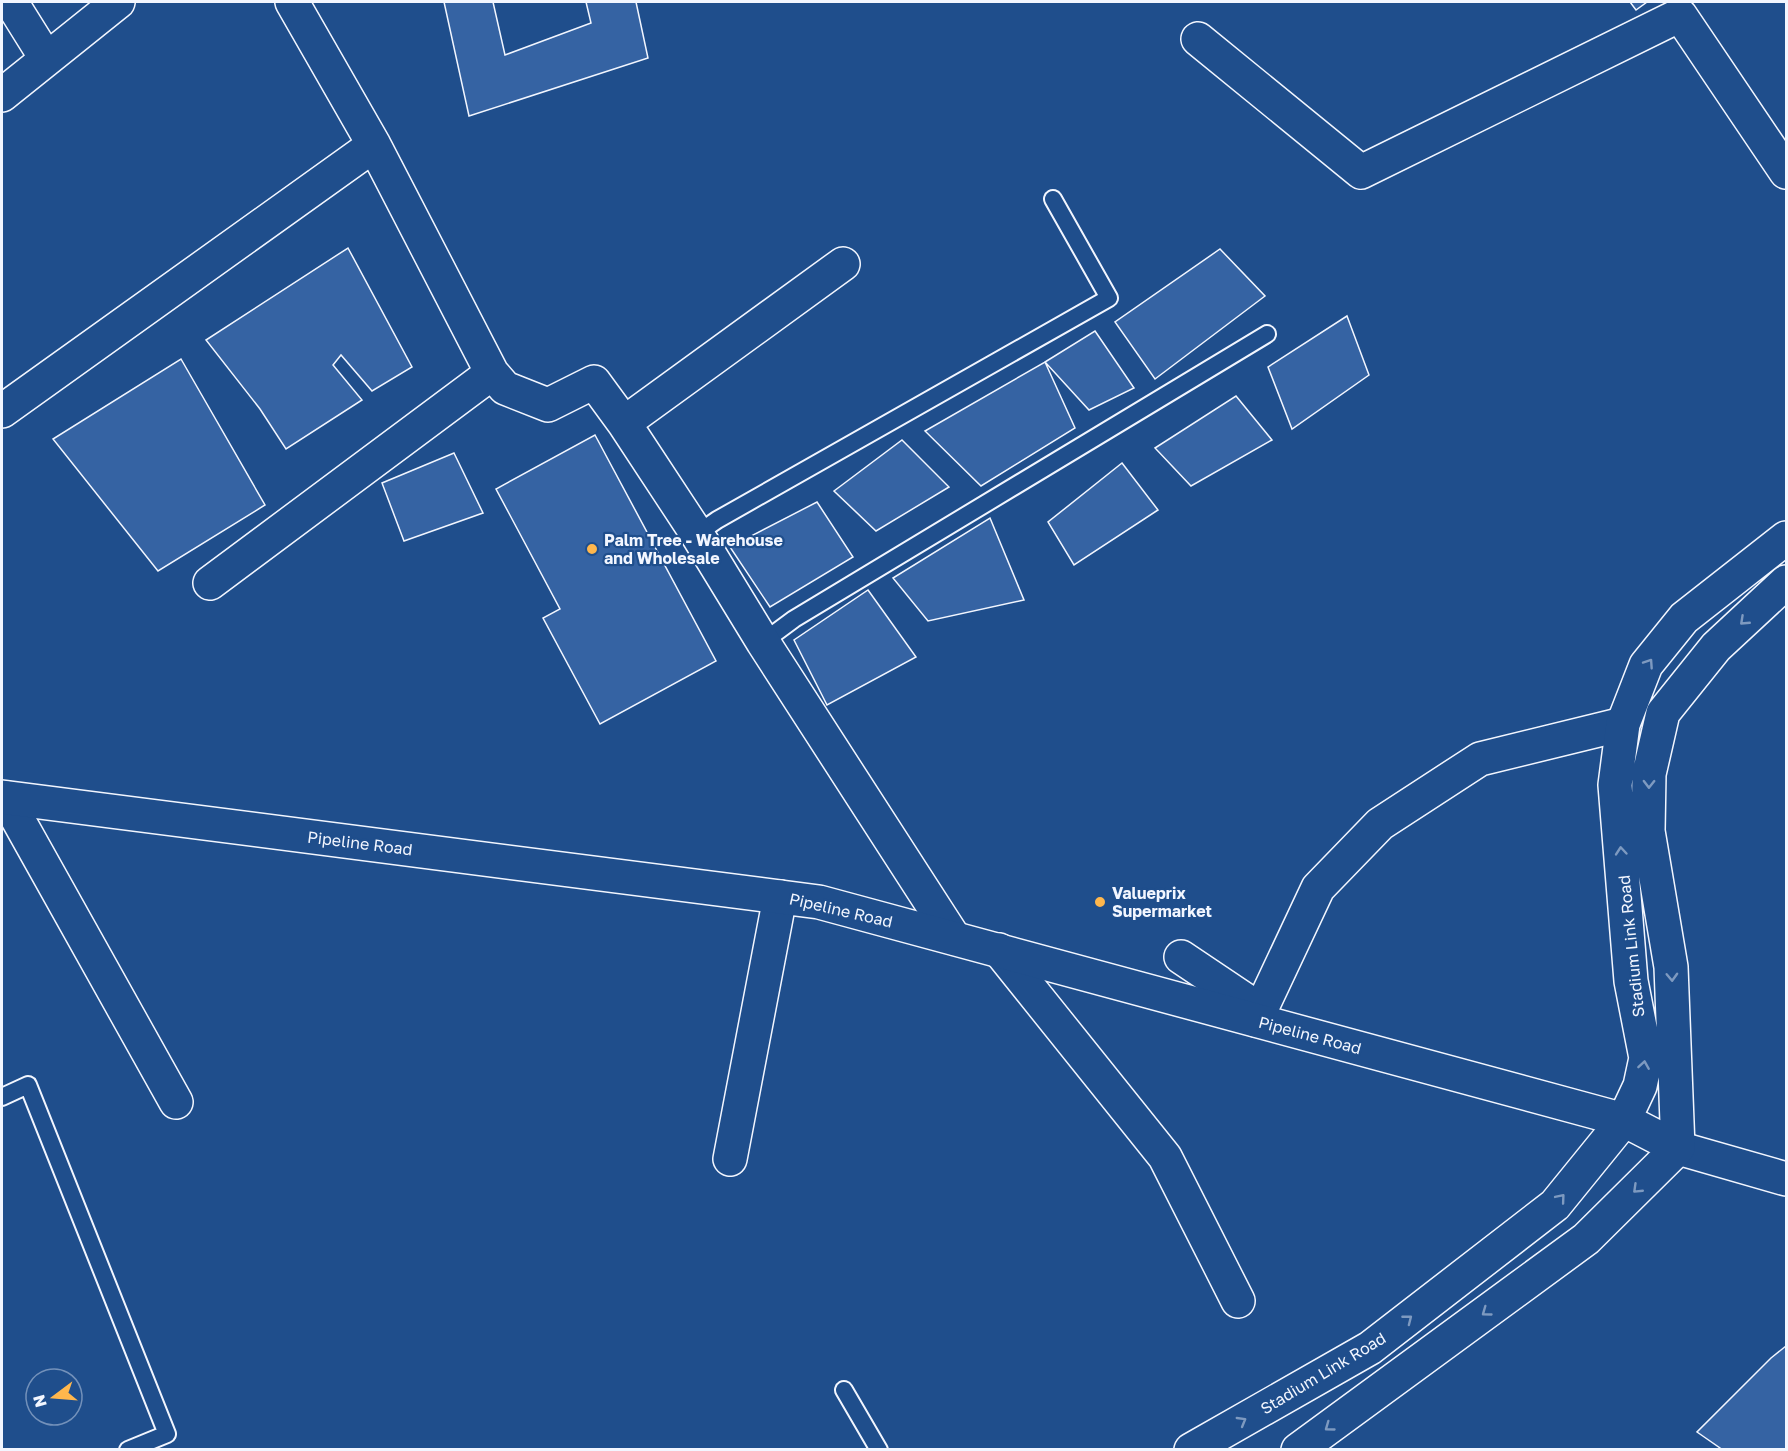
<svg xmlns="http://www.w3.org/2000/svg" width="1788" height="1451" viewBox="0 0 1788 1451" font-family="'Golos Text',sans-serif">
  <style>
    .building { fill: #3563a3; stroke: #f2f6ff; stroke-width: 1.5 }
    .lines { fill: none; stroke-linecap: round; stroke-linejoin: round }
    .service-casing { stroke: #f2f6ff; stroke-width: 20 }
    .minor-casing { stroke: #f2f6ff; stroke-width: 36 }
    .tertiary-casing { stroke: #f2f6ff; stroke-width: 36 }
    .service { stroke: #1f4e8c; stroke-width: 16 }
    .minor { stroke: #1f4e8c; stroke-width: 33 }
    .tertiary { stroke: #1f4e8c; stroke-width: 33 }
    .oneway { stroke: #7e9ac0 }
    .poi-dot { fill: #ffb74d; stroke: #1f4e8c; stroke-width: 2 }
    .labels { text-anchor: middle; dominant-baseline: central; stroke-width: 4.5; stroke-linejoin: round; paint-order: stroke }
    .poi-label { font-size: 16px; font-weight: bold; fill: #f2f6ff; stroke: #1f4e8c; text-anchor: start }
    .street-label { font-size: 16px; fill: #f2f6ff; stroke: #1f4e8c }
  </style>
  <rect width="100%" height="100%" fill="#1f4e8c"/>
  <path class="building" d="M444,2H493L505,55L591,23L586,2H636L648,58L469,116Z
    M1630,2H1647L1636,10Z
    M348,248L412,367L372,391L341,355L333,365L362,400L286,449L260,409L206,340Z
    M1220,249L1265,296L1155,379L1115,322Z
    M1347,316L1369,375L1292,429L1268,367Z
    M1095,331L1134,388L1089,410L1045,362Z
    M181,359L265,505L158,571L53,439Z
    M1045,362L1075,428L981,486L925,431Z
    M1236,396L1272,440L1191,486L1155,448Z
    M595,435L716,661L600,724L543,618L560,609L496,489Z
    M902,440L949,487L876,531L834,491Z
    M454,453L483,513L404,541L382,483Z
    M1122,463L1158,510L1074,565L1048,522Z
    M817,502L853,557L770,607L730,547Z
    M990,518L1024,600L928,621L893,578Z
    M868,590L916,657L827,705L794,640Z
    M1786,1346V1450H1723L1697,1432L1771,1358Z"/>
  <g class="lines">
    <g class="service-casing">
      <path id="service" d="M697,534L717,520L1109,298L1053,199
        M763,642L794,619L1267,334
        M2,1097L28,1085L167,1434L128,1450
        M844,1390L879,1450"/>
    </g>
    <g class="minor-casing">
      <path id="minor" d="M11,2L46,58
        M292,2L374,145L492,373L505,388L548,405L594,382L624,423L697,534L763,642L954,938
        M1198,39L1361,172L1680,15L1786,172
        M2,95L118,2
        M2,411L374,145
        M624,423L843,264
        M210,583L492,373
        M2,802L6,798L176,1102
        M999,950L1165,1157L1238,1301
        M1181,957L1260,1010
        M1256,1020L1318,888L1380,824L1480,759L1623,724
        M1678,1148L1786,1179
        M730,1159L780,897"/>
    </g>
    <g class="tertiary-casing">
      <path id="tertiary" d="M2,797L819,902L1624,1120L1678,1148
        M1191,1450L1370,1348L1555,1205L1624,1120L1640,1086L1646,1058L1631,981L1615,785L1623,724L1646,665L1684,618L1786,538
        M1298,1450L1586,1239L1678,1148L1671,967L1648,831L1649,774L1663,713L1716,647L1786,582"/>
    </g>
    <use href="#service" class="service"/>
    <use href="#minor" class="minor"/>
    <use href="#tertiary" class="tertiary"/>
  </g>
  <defs><path id="oneway-chevron" d="M-2-3.5L2.5 0L-2 3.5" fill="none" stroke-width="1.6" stroke-linecap="round" stroke-linejoin="round" transform="scale(1.5)"/></defs>
  <g class="oneway">
    <use href="#oneway-chevron" transform="translate(1744 621) rotate(137)"/>
    <use href="#oneway-chevron" transform="translate(1649 663) rotate(-56)"/>
    <use href="#oneway-chevron" transform="translate(1649 784) rotate(91)"/>
    <use href="#oneway-chevron" transform="translate(1621 851) rotate(-95)"/>
    <use href="#oneway-chevron" transform="translate(1672 977) rotate(88)"/>
    <use href="#oneway-chevron" transform="translate(1644 1065) rotate(-81)"/>
    <use href="#oneway-chevron" transform="translate(1637 1189) rotate(136)"/>
    <use href="#oneway-chevron" transform="translate(1561 1198) rotate(-50)"/>
    <use href="#oneway-chevron" transform="translate(1486 1312) rotate(144)"/>
    <use href="#oneway-chevron" transform="translate(1408 1319) rotate(-38)"/>
    <use href="#oneway-chevron" transform="translate(1242 1421) rotate(-30)"/>
    <use href="#oneway-chevron" transform="translate(1329 1427) rotate(144)"/>
  </g>
  <g class="poi-dot">
    <circle cx="592" cy="549" r="6"/>
    <circle cx="1100" cy="902" r="6"/>
  </g>
  <g class="labels">
    <g class="poi-label">
      <text x="604" y="540">Palm Tree - Warehouse<tspan x="604" dy="18">and Wholesale</tspan></text>
      <text x="1112" y="893">Valueprix<tspan x="1112" dy="18">Supermarket</tspan></text>
    </g>
    <g class="street-label">
      <text transform="translate(360 843) rotate(7)">Pipeline Road</text>
      <text transform="translate(841 910) rotate(13)">Pipeline Road</text>
      <text transform="translate(1631 946) rotate(-96)">Stadium Link Road</text>
      <text transform="translate(1310 1035) rotate(15)">Pipeline Road</text>
      <text transform="translate(1323 1373) rotate(-31)">Stadium Link Road</text>
    </g>
  </g>
  <rect width="1788" height="1451" fill="none" stroke="#f2f6ff" stroke-width="6"/>
  <g transform="translate(54 1397) rotate(254)"><circle r="28" fill="#1f4e8c" stroke="#7391ba" stroke-width="1.5"/>
  <path d="M0-4.5L10 22L0 15L-10 22Z" fill="#ffb74d"/>
  <text y="-9" font-size="16" font-weight="bold" text-anchor="middle" fill="#f2f6ff">N</text>
  </g>
</svg>
